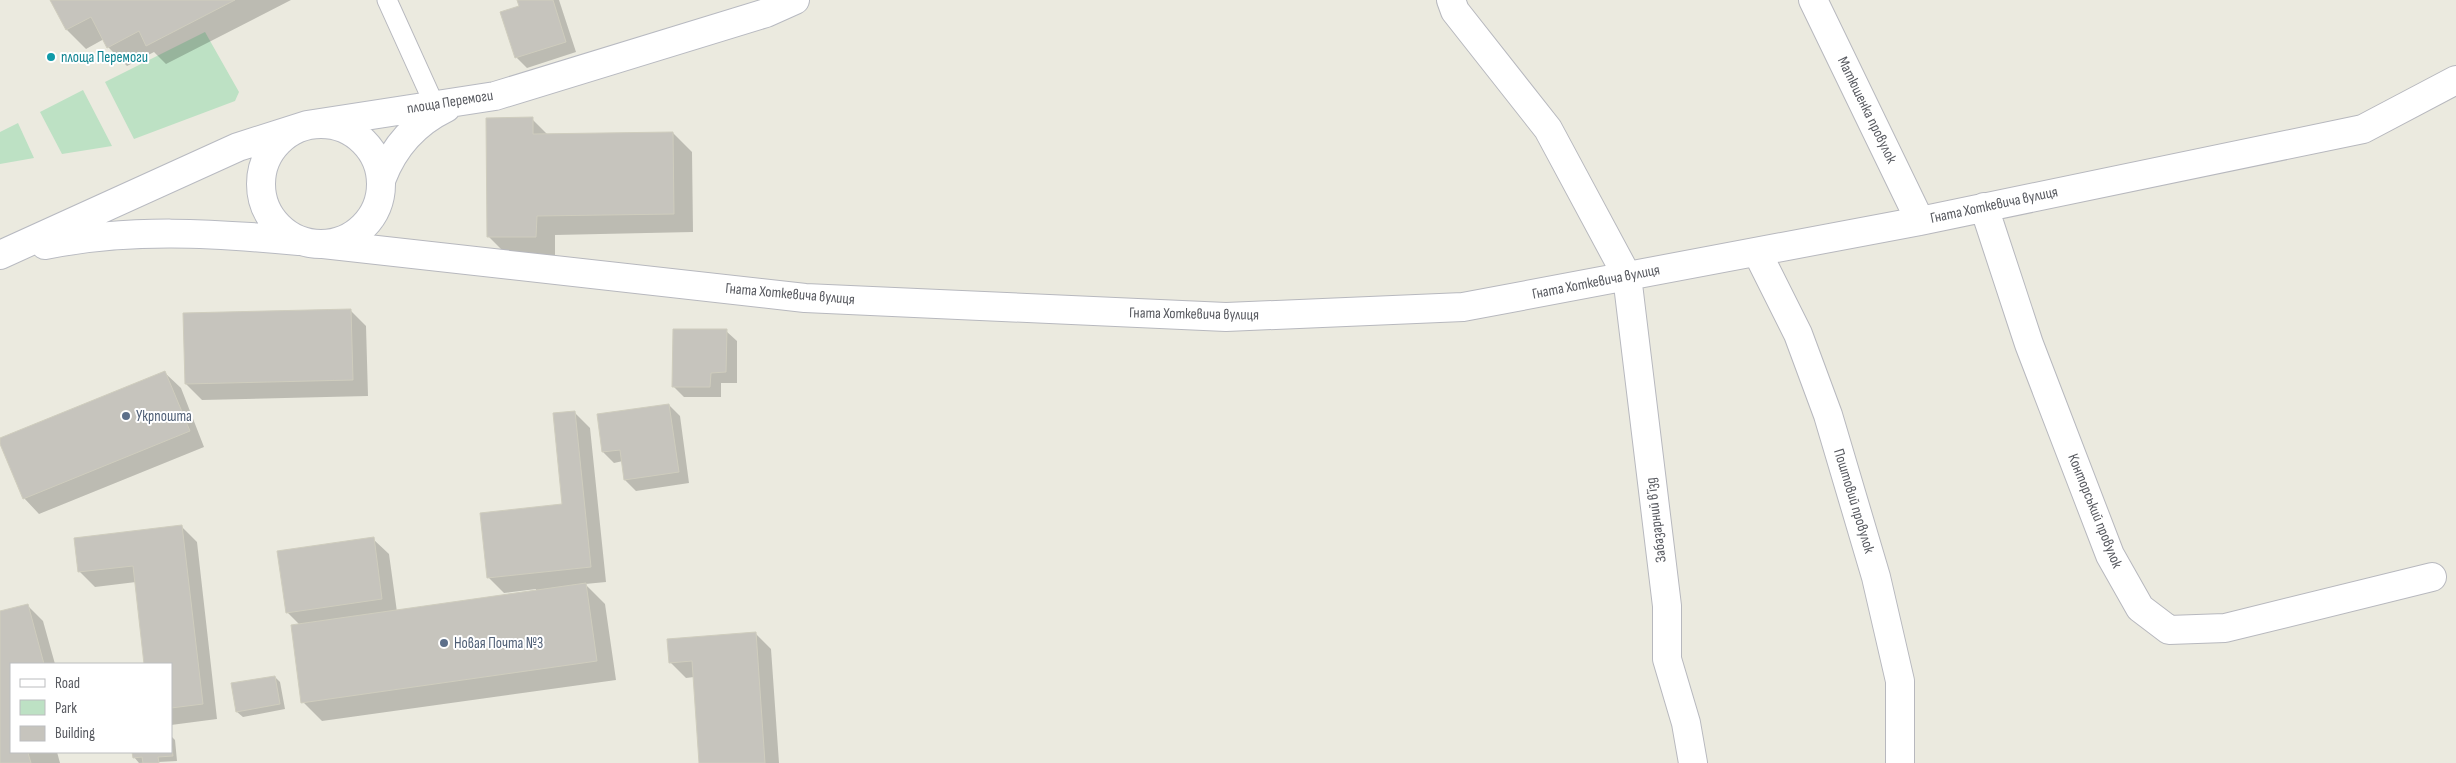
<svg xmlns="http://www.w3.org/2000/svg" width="2456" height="763" viewBox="0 0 2456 763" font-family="'Sofia Sans Condensed',sans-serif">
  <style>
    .green { fill: #bde1c4 }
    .shadow { fill: #0003 }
    .building { fill: #c6c4bd; stroke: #cfcdbe }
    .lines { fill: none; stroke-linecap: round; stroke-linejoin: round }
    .lane-casing { stroke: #b7b8be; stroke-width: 21 }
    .street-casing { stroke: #b7b8be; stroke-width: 30 }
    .secondary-casing { stroke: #b8bac1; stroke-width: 30 }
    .lane { stroke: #fff; stroke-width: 19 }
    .street { stroke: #fff; stroke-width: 28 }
    .secondary { stroke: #fff; stroke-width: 28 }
    .culture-dot { fill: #0f9aa8; stroke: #fff; stroke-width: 2 }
    .service-dot { fill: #5c6f8a; stroke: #fff; stroke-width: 2 }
    .labels { text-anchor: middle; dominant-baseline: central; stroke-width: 4; stroke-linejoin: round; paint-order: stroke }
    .culture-label { font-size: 15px; fill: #0d838f; stroke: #fff; text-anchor: start }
    .street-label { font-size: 15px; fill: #585a60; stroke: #fff }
    .service-label { font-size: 15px; fill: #4e5e75; stroke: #fff; text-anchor: start }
  </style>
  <rect width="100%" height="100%" fill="#ebeadf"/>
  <path class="green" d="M205,32L239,92L235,101L134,139L105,82Z
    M83,90L112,146L62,154L40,112Z
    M18,123L34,158L0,164V132Z"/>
  <path class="shadow" d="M51,0H291L166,64L154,52L127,66L108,47L104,39L86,49L67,30Z
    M519,0H559L576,52L527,68L516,57L521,7Z
    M532,119L548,135L673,133L692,152L693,232L555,235V255L508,256L489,237Z
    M350,310L366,326L368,396L202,400L186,384Z
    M726,331L737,341V383H721V397H684L673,386Z
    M165,373L181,388L204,447L39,514L24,498L0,439Z
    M669,405L680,416L689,483L636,491L625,480L623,461L614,463L603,452Z
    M574,412L590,428L606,582L585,584L605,604L616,680L322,721L303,702L300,625L287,612L373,539L389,554L397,612L536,592V589L504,593L488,577L563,505Z
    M182,527L197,542L217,719L171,725V664H145L136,582L95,587L79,571Z
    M27,605L43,621L55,664H11V752H57L60,763H0V613Z
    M755,633L771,649L779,763H700L694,677L686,678L670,662Z
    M275,677L280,682L285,709L243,717L237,712Z
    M171,736L175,740L177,761L139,763L134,757V752H171Z"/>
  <path class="building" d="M50,0H235L146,46L139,31L107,48L91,17L66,30Z
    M517,0H553L566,42L515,58L500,12L519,6Z
    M533,117V134L673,132L674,214L537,216L536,237H487L486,118Z
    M351,309L353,380L185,384L183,313Z
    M673,329H727L726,372L711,373L710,387H672Z
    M165,371L190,431L23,499L0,444V438Z
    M669,404L679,472L624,480L620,450L602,452L597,414Z
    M575,411L591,567L487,578L480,513L562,504L553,413Z
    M182,525L203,704L171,708V664H144L133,566L78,572L74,538Z
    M374,537L382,599L286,613L277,551Z
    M586,583L597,661L301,703L291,625Z
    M28,604L44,664H11V752H34L28,753L31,763H0V611Z
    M756,632L765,763H699L692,661L669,663L667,639Z
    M275,676L280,704L236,712L231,683Z
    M171,743L173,756L158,757L159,763H143L142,757L133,758L132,752H171Z"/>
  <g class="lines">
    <g class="lane-casing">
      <path id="lane" d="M387,0L435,106"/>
    </g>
    <g class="street-casing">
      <path id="street" d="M1451,0L1455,11L1548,129L1627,276L1667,606V659L1686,723L1693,763
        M1813,0L1920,221
        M1984,207L2029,344L2110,555L2140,608L2169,630L2225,628L2432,577
        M323,244L805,298L1226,317L1463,307L1920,221L2363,129L2456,80
        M1757,252L1798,334L1828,415L1876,577L1900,681V763"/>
    </g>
    <g class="secondary-casing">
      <path id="secondary" d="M261 184a60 60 0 1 1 120 0a60 60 0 1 1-120 0Z
        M382,178C394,147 415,123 446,108
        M45,245C130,228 213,233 299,241
        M0,255L238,147L307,125L495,96L766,13L795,0"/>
    </g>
    <use href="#lane" class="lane"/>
    <use href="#street" class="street"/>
    <use href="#secondary" class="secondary"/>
  </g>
  <circle class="culture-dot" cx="51" cy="57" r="5"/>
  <g class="service-dot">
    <circle cx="126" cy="416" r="5"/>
    <circle cx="444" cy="643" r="5"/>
  </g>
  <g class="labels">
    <g class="culture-label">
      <text x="61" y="57">площа Перемоги</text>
    </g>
    <g class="street-label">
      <text transform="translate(450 102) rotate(-9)">площа Перемоги</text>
      <text transform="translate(1867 110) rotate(64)">Матюшенка провулок</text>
      <text transform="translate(1994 205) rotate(-12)">Гната Хоткевича вулиця</text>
      <text transform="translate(1596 282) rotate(-11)">Гната Хоткевича вулиця</text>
      <text transform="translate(790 294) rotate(5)">Гната Хоткевича вулиця</text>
      <text transform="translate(1194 314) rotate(1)">Гната Хоткевича вулиця</text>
      <text transform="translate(1854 501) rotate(73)">Поштовий провулок</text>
      <text transform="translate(2095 511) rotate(68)">Конторський провулок</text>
      <text transform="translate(1656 520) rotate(-97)">Забазарний вʼїзд</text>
    </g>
    <g class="service-label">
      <text x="136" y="416">Укрпошта</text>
      <text x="454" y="643">Новая Почта №3</text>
    </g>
  </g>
  <rect x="10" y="663" width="162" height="90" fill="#ffffff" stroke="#bcbdbf"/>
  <rect x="20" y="679" width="25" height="8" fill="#ffffff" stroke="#bcbdbf"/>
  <text x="55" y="688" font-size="15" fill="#585a60">Road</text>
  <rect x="20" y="700" width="25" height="15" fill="#bde1c4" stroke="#bcbdbf"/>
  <text x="55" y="713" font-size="15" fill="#585a60">Park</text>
  <rect x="20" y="726" width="25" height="15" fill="#c6c4bd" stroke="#bcbdbf"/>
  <text x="55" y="738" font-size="15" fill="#585a60">Building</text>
</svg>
